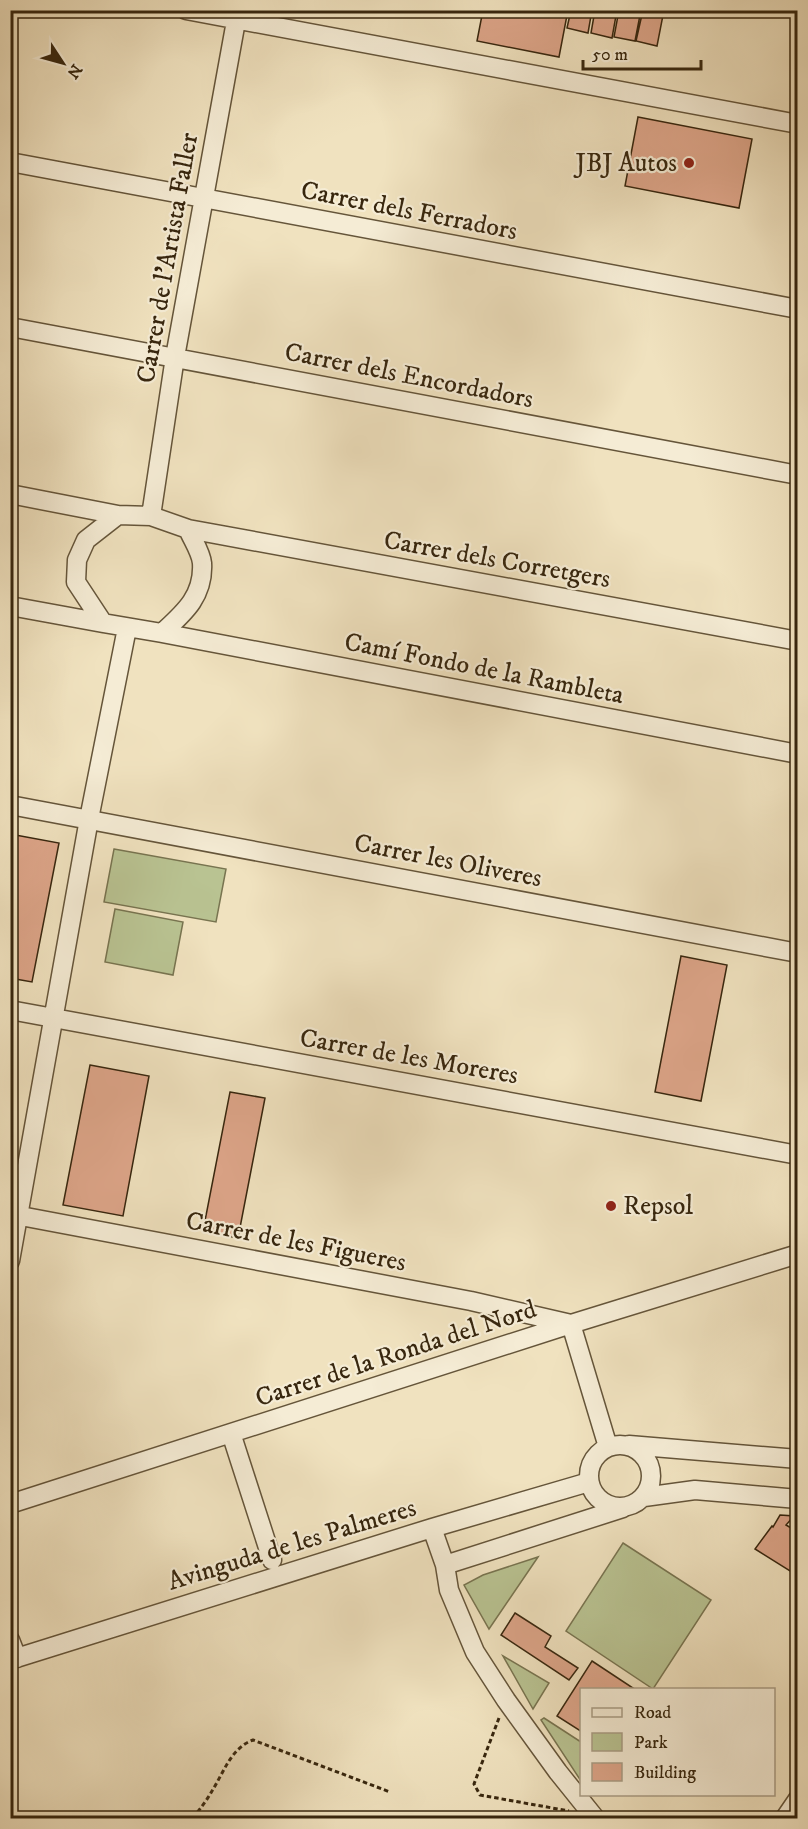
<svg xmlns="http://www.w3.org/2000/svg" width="808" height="1829" viewBox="0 0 808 1829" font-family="'IM FELL DW Pica',serif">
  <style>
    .green { fill: #b9c392; stroke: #787450; stroke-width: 1.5 }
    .building { fill: #dda589; stroke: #37260e; stroke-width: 1.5 }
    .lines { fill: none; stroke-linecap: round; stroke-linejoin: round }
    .minor-casing { stroke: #65553a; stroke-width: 21 }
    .path { stroke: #37260e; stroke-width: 3; stroke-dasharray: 4.5 3; stroke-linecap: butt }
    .minor { stroke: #f5ecd5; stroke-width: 18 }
    .poi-dot { fill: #8f2418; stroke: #f5ecd5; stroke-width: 2 }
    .labels { text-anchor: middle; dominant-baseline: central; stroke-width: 4.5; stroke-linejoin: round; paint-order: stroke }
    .poi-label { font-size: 26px; fill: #37260e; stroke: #f5ecd5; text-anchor: end }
    .street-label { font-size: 26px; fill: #37260e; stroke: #f5ecd5 }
  </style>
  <rect width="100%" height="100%" fill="#f0e2bf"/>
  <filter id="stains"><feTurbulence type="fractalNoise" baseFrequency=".00333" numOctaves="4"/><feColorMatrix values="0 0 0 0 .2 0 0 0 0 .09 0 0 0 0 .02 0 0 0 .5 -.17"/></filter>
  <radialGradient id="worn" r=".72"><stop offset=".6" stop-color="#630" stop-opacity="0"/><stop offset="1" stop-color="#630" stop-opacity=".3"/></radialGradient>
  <path class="green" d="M114,849L226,869L216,922L104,902Z
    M115,909L183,922L173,975L105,962Z
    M623,1543L711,1600L653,1689L566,1631Z
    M538,1557L489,1629L464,1585L483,1575Z
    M503,1656L549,1683L533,1709Z
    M544,1718L581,1742V1781L541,1720Z"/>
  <path class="building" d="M483,10H568L559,57L477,41Z
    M571,10H592L588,33L567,28Z
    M595,10H617L612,38L591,33Z
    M619,10H641L635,41L614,37Z
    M643,10H664L657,46L636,41Z
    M638,117L752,139L739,208L625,186Z
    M10,834L59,843L32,982L10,978Z
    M681,956L727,965L701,1101L655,1092Z
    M90,1065L149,1076L123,1216L63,1205Z
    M230,1092L265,1098L238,1238L203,1231Z
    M780,1515L794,1516L786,1525L798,1532V1576L755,1549L772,1526L773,1527Z
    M515,1613L551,1636L545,1647L578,1668L569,1680L501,1635Z
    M592,1661L636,1690H582V1732L557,1716Z"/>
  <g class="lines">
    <g class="minor-casing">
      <path id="minor" d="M186,10L798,124
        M10,162L798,309
        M10,327L798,475
        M10,494L118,515
        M118,515L151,516L188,529C192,539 201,552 202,563C204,596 184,613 162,633L103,623L76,582L77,560L86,540Z
        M151,516L175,357L238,10
        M188,529L798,641
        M10,606L103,623
        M162,633L798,754
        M10,805L798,953
        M10,1010L798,1155
        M10,1214L471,1301L571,1324L608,1447
        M10,1261L89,819L127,628
        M231,1433L272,1560
        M589 1476a31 31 0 1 1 62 0a31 31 0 1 1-62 0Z
        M629,1445L798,1459
        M644,1497L695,1490L798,1499
        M10,1504L571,1324L798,1254
        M432,1528L445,1565L449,1590L475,1652L506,1700L558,1772L595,1818
        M445,1565L623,1508
        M10,1640L17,1658
        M10,1660L432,1528L589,1482
        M785,1818L798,1799"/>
    </g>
    <path class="path" d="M499,1718L474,1784L480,1795L569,1811
      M10,1805L18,1818
      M193,1818C200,1809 207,1800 212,1791C224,1772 231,1748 253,1740L390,1792"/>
    <use href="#minor" class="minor"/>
  </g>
  <g class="poi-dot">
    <circle cx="689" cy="163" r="6"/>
    <circle cx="611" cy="1206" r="6"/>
  </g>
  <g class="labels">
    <g class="poi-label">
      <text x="677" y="163">JBJ Autos</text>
      <text x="623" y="1206" text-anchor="start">Repsol</text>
    </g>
    <g class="street-label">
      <text transform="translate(409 211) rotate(11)">Carrer dels Ferradors</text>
      <text transform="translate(168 258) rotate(-80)">Carrer de l'Artista Faller</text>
      <text transform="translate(409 376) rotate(11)">Carrer dels Encordadors</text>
      <text transform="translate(497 560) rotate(10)">Carrer dels Corretgers</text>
      <text transform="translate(484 669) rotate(11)">Camí Fondo de la Rambleta</text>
      <text transform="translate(448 861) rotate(11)">Carrer les Oliveres</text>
      <text transform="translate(409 1057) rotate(10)">Carrer de les Moreres</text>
      <text transform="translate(296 1242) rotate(11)">Carrer de les Figueres</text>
      <text transform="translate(396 1354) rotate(-18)">Carrer de la Ronda del Nord</text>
      <text transform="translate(292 1545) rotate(-17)">Avinguda de les Palmeres</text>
    </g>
  </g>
  <rect width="808" height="1829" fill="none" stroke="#f0e2bf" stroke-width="36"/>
  <rect x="12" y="12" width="784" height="1805" fill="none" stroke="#37260e" stroke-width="3"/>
  <rect x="18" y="18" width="772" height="1793" fill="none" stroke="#37260e" stroke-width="1.5"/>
  <rect x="580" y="1688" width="195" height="108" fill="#f5ecd5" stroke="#a99d85" stroke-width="1.5"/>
  <rect x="592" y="1708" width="30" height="9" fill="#f5ecd5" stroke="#a99d85" stroke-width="1.5"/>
  <text x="634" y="1718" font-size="18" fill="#37260e">Road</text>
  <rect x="592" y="1733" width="30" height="18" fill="#b9c392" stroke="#a99d85" stroke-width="1.5"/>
  <text x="634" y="1748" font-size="18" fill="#37260e">Park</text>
  <rect x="592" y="1763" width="30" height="18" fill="#dda589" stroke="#a99d85" stroke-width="1.5"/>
  <text x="634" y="1778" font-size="18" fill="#37260e">Building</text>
  <g transform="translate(63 63) rotate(126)" stroke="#f5ecd5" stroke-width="4.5" paint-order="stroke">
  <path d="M0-4.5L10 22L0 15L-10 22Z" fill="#37260e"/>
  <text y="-9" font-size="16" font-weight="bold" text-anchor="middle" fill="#37260e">N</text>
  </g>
  <path d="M583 60v9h118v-9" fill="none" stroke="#37260e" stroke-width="3"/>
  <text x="592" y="60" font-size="18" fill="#37260e" stroke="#f5ecd5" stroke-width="4.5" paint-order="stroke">50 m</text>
  <rect width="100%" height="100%" filter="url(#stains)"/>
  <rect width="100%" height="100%" fill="url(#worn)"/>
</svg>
